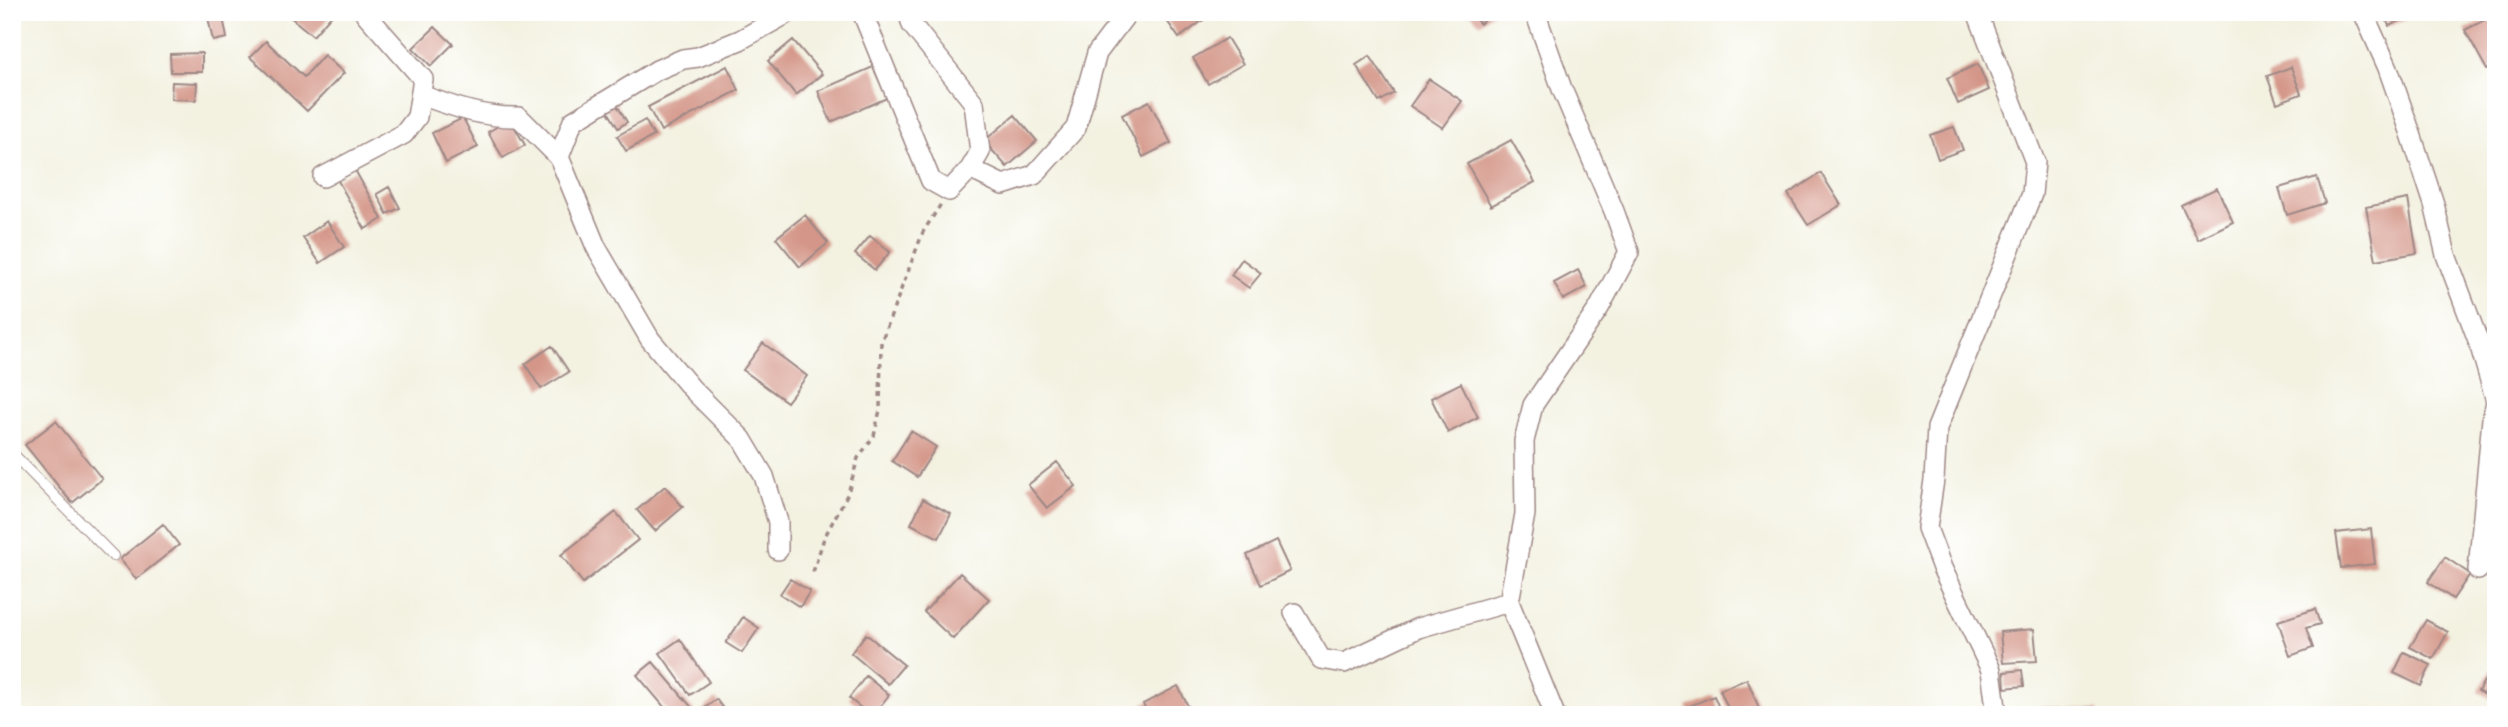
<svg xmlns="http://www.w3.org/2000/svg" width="2508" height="727" viewBox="0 0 2508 727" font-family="'Shantell Sans',sans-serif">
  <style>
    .building { fill: #d49688 }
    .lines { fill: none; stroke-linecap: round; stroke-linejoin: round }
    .service-casing { stroke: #9e8886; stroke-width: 12 }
    .minor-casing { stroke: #9e8886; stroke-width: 22 }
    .path { stroke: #9e8886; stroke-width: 3.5; stroke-dasharray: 5 5; stroke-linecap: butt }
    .service { stroke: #fff; stroke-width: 10 }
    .minor { stroke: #fff; stroke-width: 19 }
  </style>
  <rect width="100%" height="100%" fill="#fff"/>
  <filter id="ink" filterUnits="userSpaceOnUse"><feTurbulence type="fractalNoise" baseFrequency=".0143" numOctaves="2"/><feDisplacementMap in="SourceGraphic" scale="14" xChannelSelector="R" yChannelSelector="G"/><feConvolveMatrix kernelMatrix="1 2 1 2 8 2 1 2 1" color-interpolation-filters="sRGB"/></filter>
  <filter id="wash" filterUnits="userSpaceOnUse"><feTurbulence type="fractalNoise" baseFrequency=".00686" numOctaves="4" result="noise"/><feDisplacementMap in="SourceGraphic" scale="28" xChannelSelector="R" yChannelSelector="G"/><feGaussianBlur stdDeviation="1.57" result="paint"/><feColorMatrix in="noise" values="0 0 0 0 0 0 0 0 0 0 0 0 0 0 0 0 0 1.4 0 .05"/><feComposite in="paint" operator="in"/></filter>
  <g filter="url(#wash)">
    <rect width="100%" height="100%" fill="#f3f1e0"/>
    <g id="blocks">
      <path class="building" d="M222,12L227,38L213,41L207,13Z
        M291,12H334L313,36L288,15Z
        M1166,12H1214L1179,38L1163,15Z
        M1469,12H1493L1480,24Z
        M2383,12H2420L2389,26Z
        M2496,14V66L2487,70L2465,30Z
        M435,27L453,44L431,66L413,48Z
        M1227,38L1243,64L1208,84L1193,58Z
        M793,40L822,74L796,95L768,61Z
        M266,41L304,77L324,55L344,73L307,111L250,57Z
        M202,53V72H171L170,54Z
        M1370,56L1394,93L1379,102L1356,65Z
        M1978,64L1989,90L1958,104L1947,78Z
        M727,66L739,90L661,131L648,107Z
        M873,67L887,98L831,122L818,91Z
        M2291,67L2301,94L2277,103L2267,76Z
        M1429,79L1462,101L1443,128L1410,106Z
        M172,82L197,83L196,100L171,99Z
        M1149,101L1171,143L1143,157L1122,115Z
        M615,102L627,122L618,128L606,108Z
        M1015,115L1037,141L1007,167L984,141Z
        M463,118L478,147L446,163L432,133Z
        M510,119L525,145L503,158L488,132Z
        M645,120L654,136L626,151L617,136Z
        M1954,127L1963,150L1938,159L1930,135Z
        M1511,140L1535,182L1491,206L1467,164Z
        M355,170L382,219L365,229L337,179Z
        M1821,173L1841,205L1808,225L1788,194Z
        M2317,177L2325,203L2287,215L2279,188Z
        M389,187L400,208L387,214L377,194Z
        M2217,188L2233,222L2198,239L2181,205Z
        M2408,199L2417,253L2376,260L2366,207Z
        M805,215L828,243L800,267L776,238Z
        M327,221L344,247L320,263L303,238Z
        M870,236L890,252L875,270L855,254Z
        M1242,259L1261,273L1249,288L1231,275Z
        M1578,270L1587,287L1563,300L1554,283Z
        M763,343L807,376L787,402L743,370Z
        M552,346L569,372L541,389L525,364Z
        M1461,383L1478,417L1448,433L1431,398Z
        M56,421L102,479L72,503L25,445Z
        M911,431L936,447L917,477L892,461Z
        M1057,462L1076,486L1047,508L1028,485Z
        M665,486L683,507L655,531L637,510Z
        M923,499L951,514L939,538L911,524Z
        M616,512L638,540L583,583L561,555Z
        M163,524L179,545L136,579L120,559Z
        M2371,529L2375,564L2341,568L2336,533Z
        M1276,541L1290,571L1261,585L1247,555Z
        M2445,557L2470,574L2453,599L2428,582Z
        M960,573L989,599L953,639L924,612Z
        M790,579L810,591L800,607L780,594Z
        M2315,609L2320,624L2306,628L2313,648L2290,656L2278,621Z
        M743,617L759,628L742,653L726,643Z
        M2426,620L2448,632L2433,659L2410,647Z
        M2034,629L2037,661L2003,663L2000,632Z
        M866,634L904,665L888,684L851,653Z
        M680,639L709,682L690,695L660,653Z
        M2404,652L2431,665L2421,686L2394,673Z
        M653,662L694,710L689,715H671L637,675Z
        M2494,665L2496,666V702L2478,691Z
        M2022,670L2024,686L2005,688L2004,672Z
        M866,676L889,695L873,715H869L849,698Z
        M1747,679L1759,708L1744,715H1731L1720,690Z
        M1178,686L1189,708L1176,715H1148L1143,704Z
        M1714,696L1722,715H1690L1687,707Z
        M716,699L728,715H700L699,713Z
        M2099,709V715H2025V710Z"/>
    </g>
  </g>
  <g filter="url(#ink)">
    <use href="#blocks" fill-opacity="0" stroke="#9e8886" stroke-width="2"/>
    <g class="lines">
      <g class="service-casing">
        <path id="service" d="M12,453L113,556"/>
      </g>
      <g class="minor-casing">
        <path id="minor" d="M862,12L931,181L949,191L970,169L980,152L974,103L912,25L908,12
          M1535,12L1562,89L1614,211L1629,252L1599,308L1533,405L1524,441L1525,514L1509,602L1555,715
          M1977,12L2035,162L2032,194L1937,428L1934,480L1927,528L1942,568L1991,670L1997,715
          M2363,12L2388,68L2410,131L2434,204L2446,255L2479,343L2496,401
          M421,95C454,107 484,118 519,117L559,157L596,247L650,339L692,389L742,439L764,476L778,522V550
          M559,157L573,121L657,70L683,59L698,57L740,40L790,12
          M970,169L1003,185L1034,175L1076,128L1097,53L1128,12
          M323,177L404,134L417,117L423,79L364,12
          M2478,570L2492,419L2496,402
          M1294,613L1321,659L1344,663L1418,628L1509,602"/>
      </g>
      <path class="path" d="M813,572L824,538L848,493L858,458L874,436L880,410L881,342L923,232L941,204"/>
      <use href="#service" class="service"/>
      <use href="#minor" class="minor"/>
    </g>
  </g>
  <rect width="2508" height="727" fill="none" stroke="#fff" stroke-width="42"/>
</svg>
